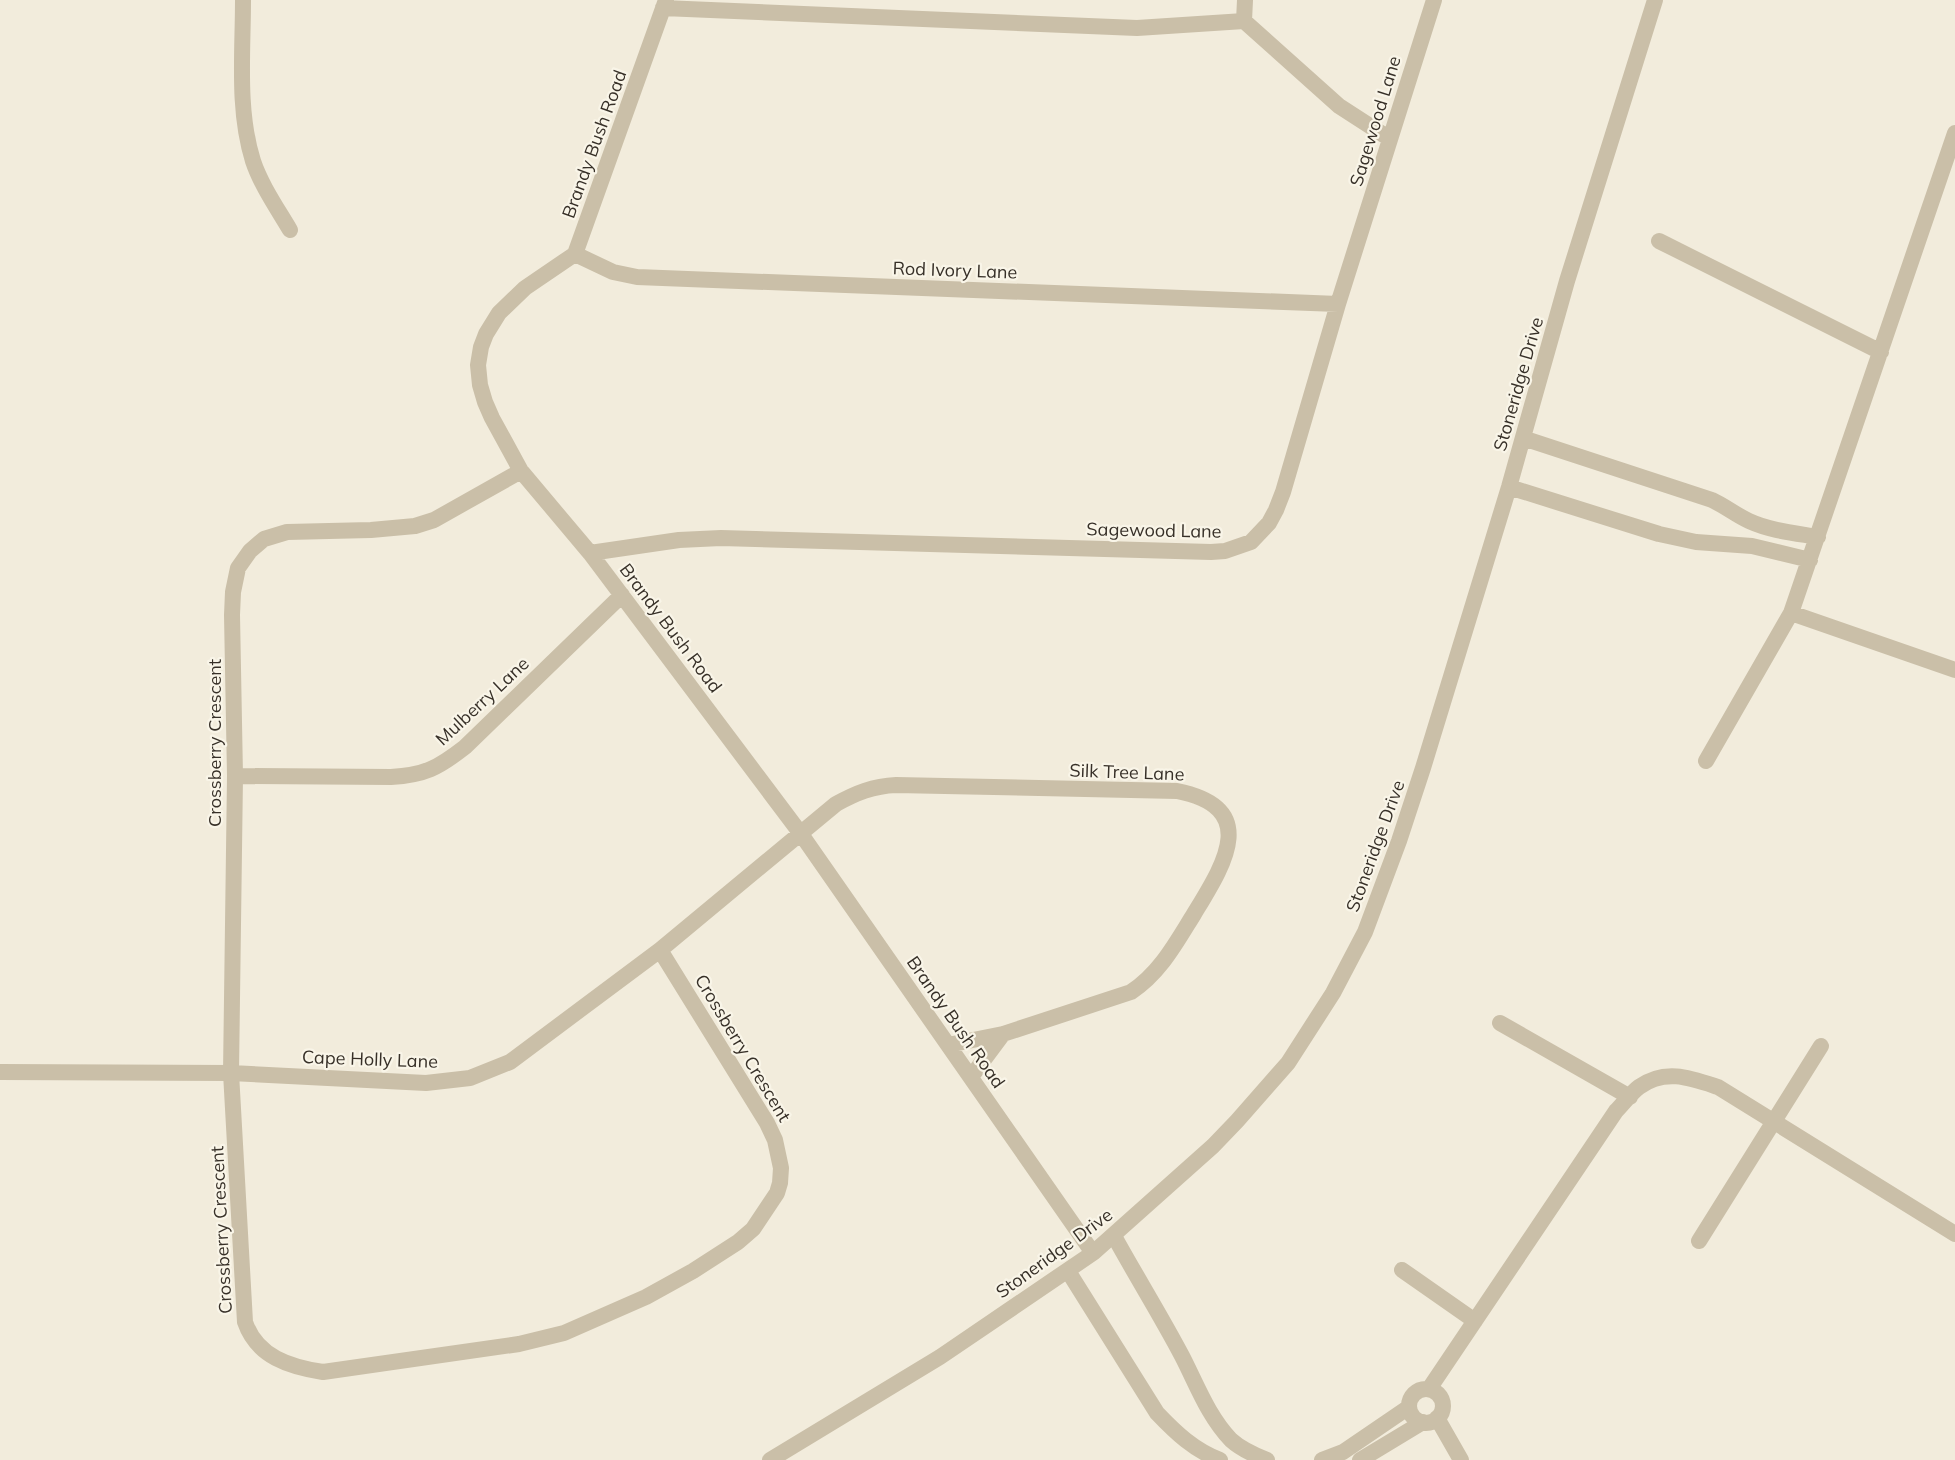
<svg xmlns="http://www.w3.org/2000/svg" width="1955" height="1460" viewBox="0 0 1955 1460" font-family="Mulish,sans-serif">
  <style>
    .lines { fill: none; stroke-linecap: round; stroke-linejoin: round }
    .service { stroke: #cabfa8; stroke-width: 16 }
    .minor { stroke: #cabfa8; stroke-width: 16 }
    .labels { text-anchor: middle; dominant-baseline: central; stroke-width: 4.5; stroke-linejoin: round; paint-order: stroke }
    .street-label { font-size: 18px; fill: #373028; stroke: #f9f5e8 }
  </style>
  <rect width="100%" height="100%" fill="#f2ecdc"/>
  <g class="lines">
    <path class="service" d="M1500,1023L1630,1097
      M1114,1236C1136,1276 1161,1316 1182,1356C1197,1385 1208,1416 1231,1440C1241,1449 1254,1455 1267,1460
      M1699,1241L1821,1046
      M1402,1270L1475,1321
      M1068,1271L1157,1413C1176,1433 1194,1450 1220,1460
      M1429,1389L1616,1111C1623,1104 1631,1093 1639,1087C1665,1068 1691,1078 1718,1087L1955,1234
      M1409 1406a17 17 0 1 1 34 0a17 17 0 1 1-34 0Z
      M1437,1418L1461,1460
      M1322,1460L1343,1452L1409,1407
      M1360,1460L1423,1422"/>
    <path class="minor" d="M243,0C243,53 237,110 253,161C261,185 277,208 290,230
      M666,0L575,254L525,288L499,313L486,334L481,347L478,365L480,385L485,402L492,418L521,471L590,553L801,834L1093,1253
      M1245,0L1244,21L1339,106L1390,139
      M663,8L1137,28L1244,21
      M1659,241L1881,352
      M575,254L613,272L637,277L1338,304
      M1523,438L1712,500C1725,506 1736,515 1749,521C1771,531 1794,533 1818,537
      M521,471L434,520L415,526L371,530L287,532L264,539L250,551L238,568L233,592L232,615L235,776L231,1073L245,1322C257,1357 290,1367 323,1372L519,1344L564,1333L646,1297L693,1271L738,1242L753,1229L777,1193L780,1183L781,1168L775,1140L767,1123L660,950
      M1509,487L1659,534L1696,542L1752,546L1810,560
      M590,553L679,540L721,538L1211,552L1225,551L1251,542L1269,523L1276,510L1283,492L1338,304L1434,0
      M1791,613L1955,670
      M1706,761L1791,613L1955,133
      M235,776L391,777C425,775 438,768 465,747L622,595
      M0,1072L231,1073L426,1083L470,1078L510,1062L660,950L836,804C856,793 873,786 896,785L1177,791C1262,808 1223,866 1194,914C1176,943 1160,973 1131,992L1003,1034L948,1045
      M971,1077L1003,1034
      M770,1460L940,1357L1093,1253L1213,1146L1237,1121L1288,1063L1333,993L1365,932L1399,841L1423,768L1509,487L1567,281L1655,0"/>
  </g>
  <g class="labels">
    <g class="street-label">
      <text transform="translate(1375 121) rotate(-73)">Sagewood Lane</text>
      <text transform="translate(594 144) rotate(-70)">Brandy Bush Road</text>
      <text transform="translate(955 270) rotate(2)">Rod Ivory Lane</text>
      <text transform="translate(1518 384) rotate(-74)">Stoneridge Drive</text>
      <text transform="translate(1154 530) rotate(1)">Sagewood Lane</text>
      <text transform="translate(671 628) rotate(53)">Brandy Bush Road</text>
      <text transform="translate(482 701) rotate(-43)">Mulberry Lane</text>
      <text transform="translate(214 743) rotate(-90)">Crossberry Crescent</text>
      <text transform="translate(1127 772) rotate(2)">Silk Tree Lane</text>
      <text transform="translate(1375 846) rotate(-70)">Stoneridge Drive</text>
      <text transform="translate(956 1022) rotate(55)">Brandy Bush Road</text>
      <text transform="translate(743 1048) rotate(59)">Crossberry Crescent</text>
      <text transform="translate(370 1059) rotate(2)">Cape Holly Lane</text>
      <text transform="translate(221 1230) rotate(-93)">Crossberry Crescent</text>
      <text transform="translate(1054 1253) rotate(-36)">Stoneridge Drive</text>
    </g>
  </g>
</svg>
